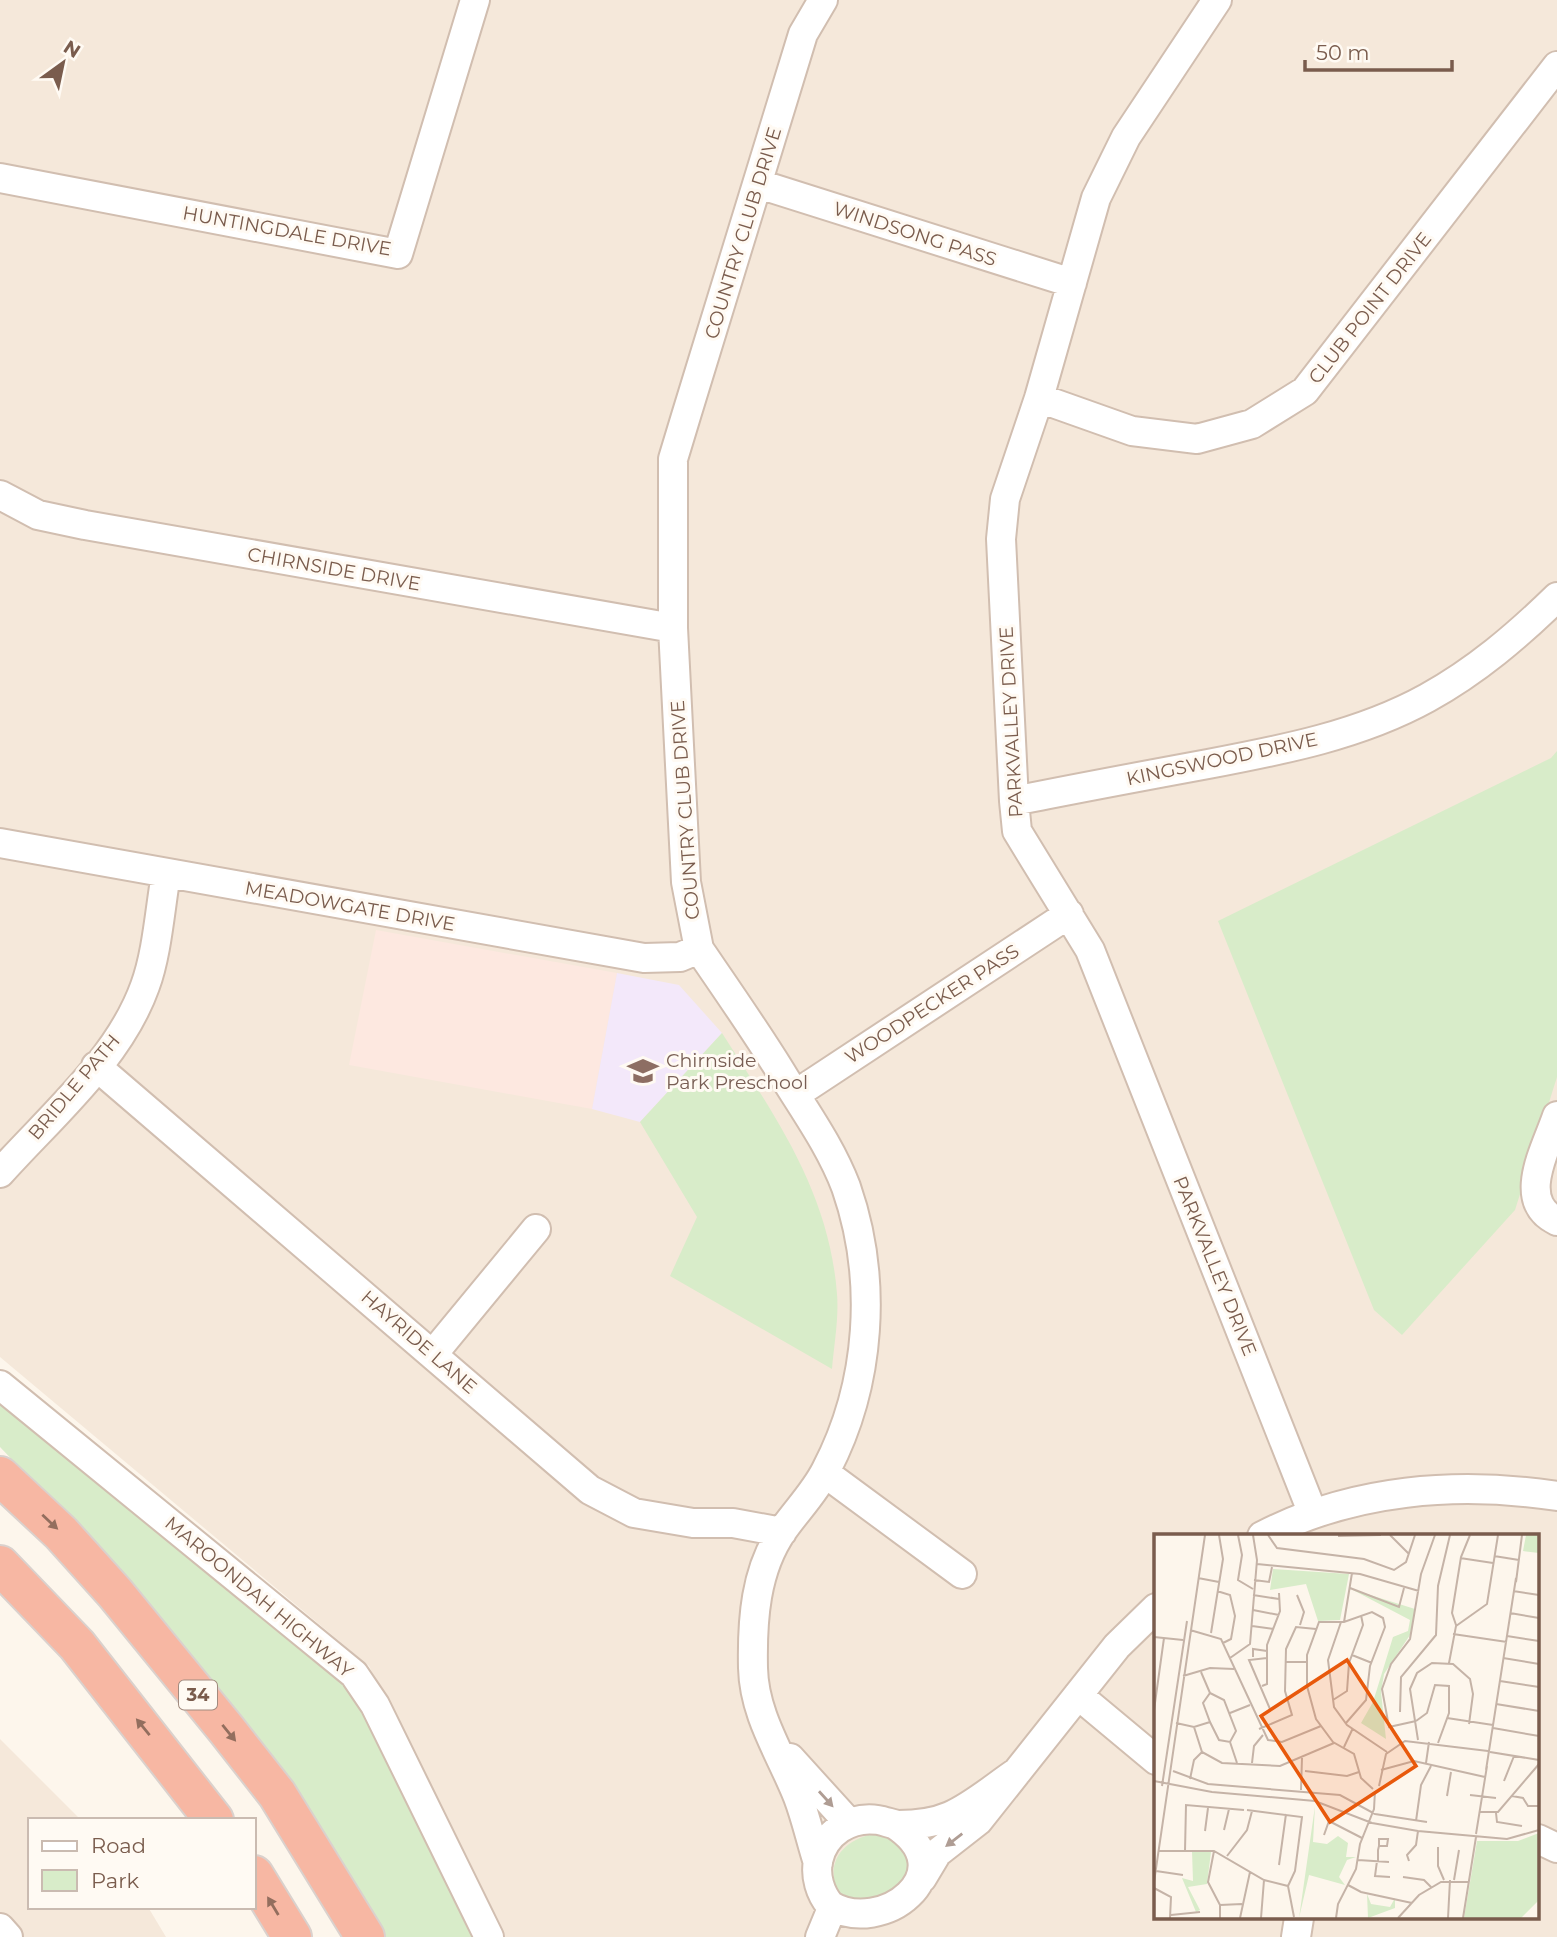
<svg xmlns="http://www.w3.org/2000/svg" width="1557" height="1937" viewBox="0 0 1557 1937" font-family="Montserrat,sans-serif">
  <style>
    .residential { fill: #f5e8da; fill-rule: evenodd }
    .commercial { fill: #fde8e0 }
    .education { fill: #f3e8fa }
    .green { fill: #d8ecc9 }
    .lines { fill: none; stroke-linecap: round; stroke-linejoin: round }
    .minor-casing { stroke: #d1beb0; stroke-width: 32 }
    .highway-casing { stroke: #dad1cd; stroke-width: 42 }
    .minor { stroke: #fff; stroke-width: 28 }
    .highway { stroke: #f7b7a3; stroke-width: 38 }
    .oneway { fill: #936e5e }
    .oneway2 { fill: #af9d94 }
    .labels { text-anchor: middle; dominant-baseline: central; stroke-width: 6; stroke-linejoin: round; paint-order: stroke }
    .shield { fill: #fffaf3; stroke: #a28b7f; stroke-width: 2 }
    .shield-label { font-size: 18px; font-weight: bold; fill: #7a5c4d }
    .street-label { font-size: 19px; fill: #7a5c4d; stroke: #fffaf3 }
    .education-label { font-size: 19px; fill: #785e54; stroke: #fffaf3; text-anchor: start }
    .inset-road { fill: none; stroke: #c5b3a7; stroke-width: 2 }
    .view { fill: #e8590c; fill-opacity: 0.15; stroke: #e8590c; stroke-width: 3.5 }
    .inset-edge { fill: none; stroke: #7a5c4d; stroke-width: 3.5 }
  </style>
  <rect width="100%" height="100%" fill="#fdf6ec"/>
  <path class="residential" d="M0,0H1557V1937H501L369,1666L0,1357ZM1156,1536H1538V1918H1156Z
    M0,1739L81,1820H30V1907H148L166,1937H0Z"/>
  <path class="commercial" d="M376,930L617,973L592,1109L349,1065Z"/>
  <path class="education" d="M617,973L679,985L722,1033L640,1122L592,1109Z"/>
  <path class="green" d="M1557,751V1077L1515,1210L1402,1335L1374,1310L1218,921L1551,758Z
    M722,1033C776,1118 829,1191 837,1294C839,1318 834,1345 832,1369L670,1276L697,1217L640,1122Z
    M0,1396L333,1669L363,1701L478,1937H385L300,1801L88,1539L0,1447Z
    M878,1833L899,1842L914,1868L902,1902H844C820,1867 840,1839 878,1833Z"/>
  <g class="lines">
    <g class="minor-casing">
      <path id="minor" d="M1217,0L1126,137L1096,198L1039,398L1005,499L1001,539L1014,801L1017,831L1090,950L1313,1514
        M0,178L398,254L475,0
        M759,184L1072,283
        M1039,398L1132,431L1197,439L1252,424L1305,391L1557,66
        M0,495L38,515L85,525L673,628
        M1014,801C1078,788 1143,776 1208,764C1282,750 1360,735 1427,698C1476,671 1517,636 1557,597
        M0,843L644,958L680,957L699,949
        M96,1066L590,1490L634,1513L693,1523H733L782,1532
        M796,1094L1069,914
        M1557,1116C1546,1149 1515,1201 1557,1221
        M0,1173C51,1116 119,1059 145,986C157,954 160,909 166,874
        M433,1354L536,1229
        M0,1385L354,1674L375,1705L489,1937
        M825,1473L962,1574
        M1262,1536C1353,1489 1457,1481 1557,1496
        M1078,1695L1156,1760
        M790,1758L849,1823
        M894,1824C968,1872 881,1937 830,1905C820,1893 815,1876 818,1861C824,1833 850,1816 878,1820C885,1821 891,1824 898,1825C916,1825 934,1823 950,1816C973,1806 996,1786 1017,1772
        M1538,1839L1557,1848
        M818,1863C811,1841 806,1818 798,1797C781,1754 754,1715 753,1668C752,1621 755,1570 783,1530C797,1510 815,1492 826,1470C871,1384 878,1279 846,1187C830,1145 804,1110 781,1072C755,1030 727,990 699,949L686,882L673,628V459L686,416L803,34L823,0
        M922,1878L937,1853L978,1821L1117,1646L1156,1608
        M0,1928L8,1937
        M820,1937L832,1908
        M1296,1937L1299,1918"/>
    </g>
    <g class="highway-casing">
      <path id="highway" d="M0,1476L61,1533L115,1593L226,1729L277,1794L365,1937
        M0,1565L77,1645L214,1820
        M254,1875L292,1937"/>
    </g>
    <use href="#minor" class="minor"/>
    <use href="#highway" class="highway"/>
  </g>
  <defs><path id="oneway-solid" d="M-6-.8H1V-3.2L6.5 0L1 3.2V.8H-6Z" transform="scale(1.75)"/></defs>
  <g class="oneway">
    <use href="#oneway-solid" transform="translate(50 1522) rotate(43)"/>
    <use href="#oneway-solid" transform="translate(143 1727) rotate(-129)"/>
    <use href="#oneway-solid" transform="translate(229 1733) rotate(51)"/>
    <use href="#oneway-solid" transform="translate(273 1906) rotate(-121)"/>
  </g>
  <g class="oneway2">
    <use href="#oneway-solid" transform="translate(826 1799) rotate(48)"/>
    <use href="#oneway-solid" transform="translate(954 1840) rotate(142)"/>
  </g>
  <defs>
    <g id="school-bare" transform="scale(2.415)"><path d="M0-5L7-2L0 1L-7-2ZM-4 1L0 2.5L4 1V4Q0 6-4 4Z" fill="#8d6e63" stroke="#fffaf3" stroke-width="2.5" paint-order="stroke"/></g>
  </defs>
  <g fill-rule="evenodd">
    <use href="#school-bare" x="643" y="1071"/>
  </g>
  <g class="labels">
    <rect class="shield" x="179" y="1680.5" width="38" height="29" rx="5"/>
    <g class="shield-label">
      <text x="198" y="1695">34</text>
    </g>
    <g class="street-label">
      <text transform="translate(287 231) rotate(10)">HUNTINGDALE DRIVE</text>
      <text transform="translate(743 233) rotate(-73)">COUNTRY CLUB DRIVE</text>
      <text transform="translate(915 234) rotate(18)">WINDSONG PASS</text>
      <text transform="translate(1370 308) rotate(-52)">CLUB POINT DRIVE</text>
      <text transform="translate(334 569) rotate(10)">CHIRNSIDE DRIVE</text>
      <text transform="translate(1011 722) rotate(-93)">PARKVALLEY DRIVE</text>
      <text transform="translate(1222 759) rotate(-12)">KINGSWOOD DRIVE</text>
      <text transform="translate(685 810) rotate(-94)">COUNTRY CLUB DRIVE</text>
      <text transform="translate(350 906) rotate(10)">MEADOWGATE DRIVE</text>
      <text transform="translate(932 1004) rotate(-33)">WOODPECKER PASS</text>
      <text transform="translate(74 1087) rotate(-50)">BRIDLE PATH</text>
      <text transform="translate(1215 1266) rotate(68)">PARKVALLEY DRIVE</text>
      <text transform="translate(419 1342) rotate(41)">HAYRIDE LANE</text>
      <text transform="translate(259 1597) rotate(40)">MAROONDAH HIGHWAY</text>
    </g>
    <g class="education-label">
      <text x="666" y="1060">Chirnside<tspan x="666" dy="22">Park Preschool</tspan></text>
    </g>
  </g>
  <g transform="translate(1154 1534)">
    <rect width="385" height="385" fill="#fdf6ec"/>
    <path d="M372,1H385V19L369,17ZM119,35L195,40L186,86L164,87L152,50L116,56ZM197,55L261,75L256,101L230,140L227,158L232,205L207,189L219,168L239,103L254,97L256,86ZM161,272L159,308L173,310L184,302L194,309L192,323H202L193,326L185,343L191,351L155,341L145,384ZM385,299V366L367,384H310L323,307H364ZM38,317L57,318L53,350L34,353L46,376L42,378L28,344L39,347ZM213,360L217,370L236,373L241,364V374L214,384Z" fill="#d8ecc9"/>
    <path class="inset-road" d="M84,1L88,21L84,46L99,55M114,1L123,14L210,25L240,36L252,28L261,1M236,1L255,20M184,2L227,1M340,22L365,26M306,24L339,29M103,30L206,40L265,57M44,44L65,48M100,46L115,48L118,33M362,48L368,1M196,54L245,73L250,54M63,57L76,61L81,82L77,105L69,109M359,57L385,61M99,61L125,65M143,61L150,78L146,91M99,76L125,81M356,79L385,84M187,88L174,126L180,173L193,191L233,218M190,88L198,39M302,91L298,79L307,23L316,1M98,92L120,95M36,96L67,105L114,206L128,208L167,192M57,99L69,25L65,1M299,100L353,108M353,102L385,107M0,103L29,106M198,121L218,129M99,123V115L113,117M76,124L96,110L103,26L99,1M113,124L95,126L116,175M349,124L385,130M131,128H153M295,129L302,92L333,70L344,1M47,138L56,159M29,142L56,134L80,135M346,147L385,153M108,152L113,150V111L126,77L125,59M56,159L70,166L82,197L76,208L65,206L56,188L49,169ZM179,166L193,157L195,129L209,91L207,81M342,170L385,177M0,176L10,104M246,178L247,143L282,101L284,52L296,1M76,179L96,171M293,184L339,191M262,187L235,193L228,155L237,130L256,105L267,40L281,1M262,187L273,179L281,151L295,152V179L284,209M22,189L40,193L56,188M192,189L212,166L216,132L231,93L229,84L218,78L190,88H165L153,121V152L162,185L179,208L200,220L207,244L219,255M40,193L48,218L68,229L126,232L180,209M339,194L385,202M105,195L138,181L131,157L132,115L142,93L162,95M264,206L256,155L263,139L278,129L299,130L316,145L319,160L315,190M76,208L83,229M190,213L199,194M336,218L385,226M98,229L100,212L109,201M272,229L275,208M227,236L260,227L331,243M332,236L362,44M19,237L54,250L186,261L221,280L273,288M151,237L193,242L205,238M36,245L40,226L48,218M0,247L58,258L161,267L218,289L264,297L353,305L385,296M350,247L360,222M8,252L33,87M225,252L232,220L251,207L334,217M147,256L148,224M316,261L342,264M293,262L297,238M358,262L369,264L374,272H385M326,278H344L385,230M342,279L343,288L368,292M262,287L267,251L277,232M70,296L75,275M51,297L54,274M322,300L333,232M170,301L175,287L208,304M284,313V332L290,346M4,317H60L110,346L134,352L141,337L148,283L93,276M31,317L32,271L90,276M60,317L54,348L66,371V384M73,322L93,296L98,277M204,326L235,328M223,327L221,342L236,343M224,327V316L225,312V305H234L233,312H225M255,327L253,321L262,311L264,297M125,331L132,280M2,337L29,341M249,343L270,346L277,353M300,346L305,316M0,348L51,1M194,351L207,358L258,369M134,352L140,383M0,354L17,363L16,384M66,371L88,370M17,381L46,378M86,384L96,338M107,384L110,346M182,384L184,370L202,335L206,310L220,275L221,257M244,384L265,361L287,348H314M294,384L296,346M309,384L322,303"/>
    <path class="view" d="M193,126L262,232L176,288L107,182Z"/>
    <rect width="385" height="385" class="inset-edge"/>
  </g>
  <rect x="28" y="1818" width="228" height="91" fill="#fffaf3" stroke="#cabbb1" stroke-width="2"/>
  <rect x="42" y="1841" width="35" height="10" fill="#ffffff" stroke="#cabbb1" stroke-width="2"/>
  <text x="91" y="1853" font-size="21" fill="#7a5c4d">Road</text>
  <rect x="42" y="1870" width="35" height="21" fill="#d8ecc9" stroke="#cabbb1" stroke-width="2"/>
  <text x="91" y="1888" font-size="21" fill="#7a5c4d">Park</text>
  <g transform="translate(63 63) rotate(33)" stroke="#fffaf3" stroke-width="5" paint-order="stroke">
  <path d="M0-5L12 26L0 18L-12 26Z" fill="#7a5c4d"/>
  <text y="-10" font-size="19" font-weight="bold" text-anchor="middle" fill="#7a5c4d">N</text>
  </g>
  <path d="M1305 60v10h147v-10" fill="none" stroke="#7a5c4d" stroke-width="3.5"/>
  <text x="1316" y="60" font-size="21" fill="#7a5c4d" stroke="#fffaf3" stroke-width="5" paint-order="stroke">50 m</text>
</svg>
